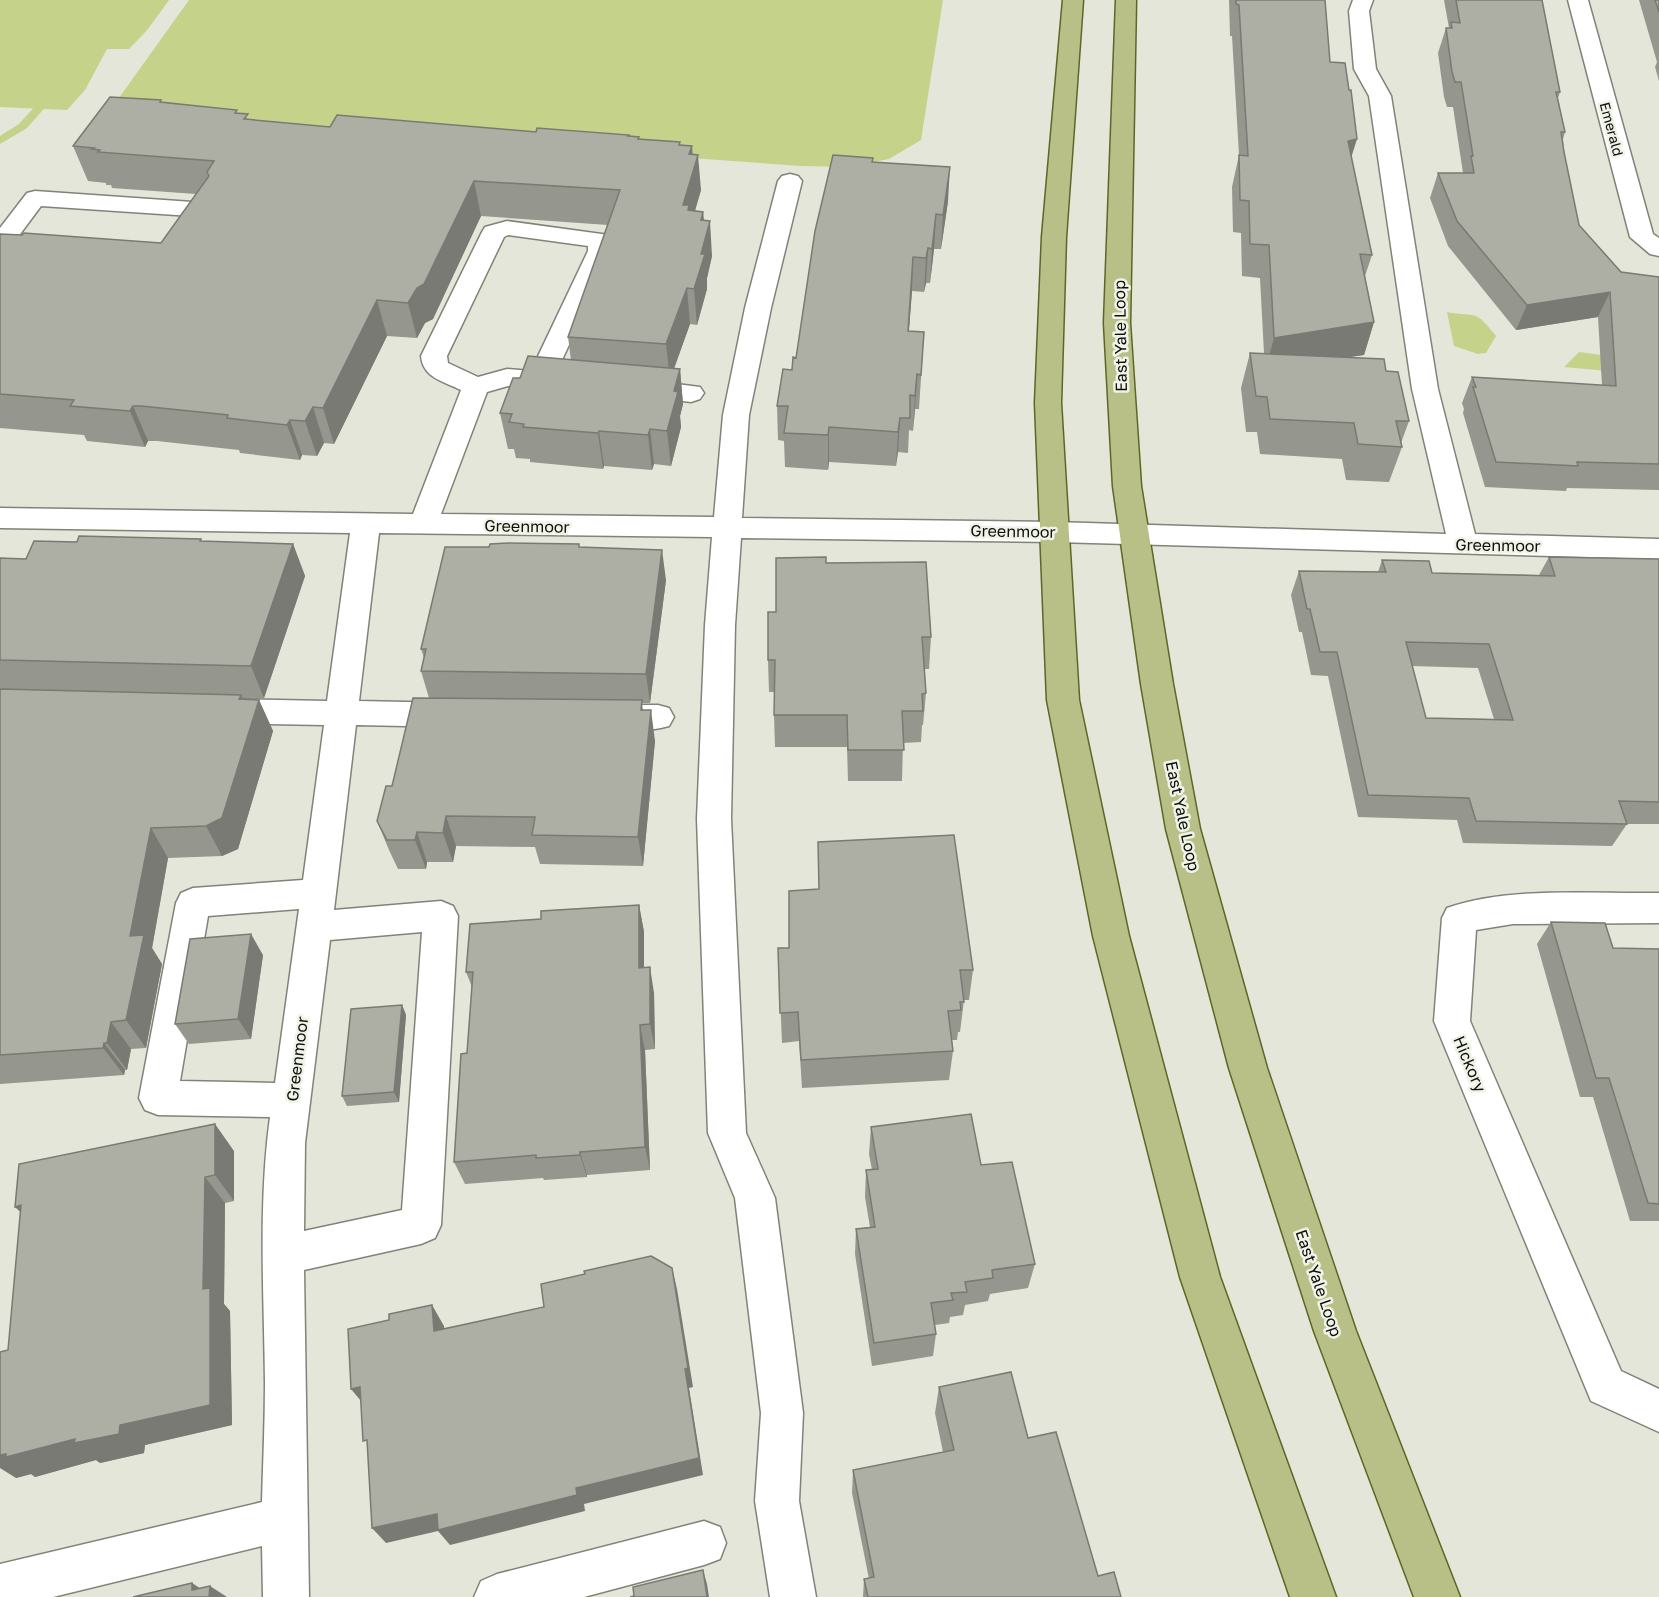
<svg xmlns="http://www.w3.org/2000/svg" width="1659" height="1597" viewBox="0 0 1659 1597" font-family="'Golos Text',sans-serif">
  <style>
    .water { fill: #c5d289 }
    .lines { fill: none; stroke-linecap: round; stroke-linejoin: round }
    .stream { fill: #c5d289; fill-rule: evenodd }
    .minor-casing { stroke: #818378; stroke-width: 3 }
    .major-casing { stroke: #5e6627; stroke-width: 3 }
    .minor { fill: #fff; fill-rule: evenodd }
    .major { fill: #b8c087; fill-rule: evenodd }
    .wall { fill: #95968d; fill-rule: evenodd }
    .shaded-wall { fill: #797a73 }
    .building { fill: #adafa4; stroke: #797a73; stroke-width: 1.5; fill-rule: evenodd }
    .labels { text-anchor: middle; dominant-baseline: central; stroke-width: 5; stroke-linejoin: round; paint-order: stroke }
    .far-street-label { font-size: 14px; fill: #0d0e0a; stroke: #f0f3e7 }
    .street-label { font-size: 16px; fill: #0d0e0a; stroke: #f0f3e7 }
  </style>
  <rect width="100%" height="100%" fill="#e3e6d9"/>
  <path class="water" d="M0,0H169L148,29L129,49H107L85,90L67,110L0,107Z
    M189,0H943L921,140L889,159L847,167L801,166L106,116Z
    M1447,312C1478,318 1474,308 1496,336L1486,353L1478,354L1454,346Z
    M1579,352L1609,356L1629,373L1564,367Z"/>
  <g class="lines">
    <path class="stream" d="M47,93L56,95L27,128L0,144V136L19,124Z"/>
    <g class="minor-casing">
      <path id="minor" d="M1353,0H1373L1369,11L1376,69L1391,96L1438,389L1475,534L1659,539V559L1055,542L741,538L735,625L731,819L746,1133L775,1198L803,1413L799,1501L816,1597H770L755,1501L761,1413L735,1198L708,1133L697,819L705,625L712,537L379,533L359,701L454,703L465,706L470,715L465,724L454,727L356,725L334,910L441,901L453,906L458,916L441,1225L435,1238L421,1244L304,1270L309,1597H263L262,1546L53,1597H0V1564L262,1502C263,1462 265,1422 265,1383C264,1295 258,1204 270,1117L158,1115L145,1110L139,1098L176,903L181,893L193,888L303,880L324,725L221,723L210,720L205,711L210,702L221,699L327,701L350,533L0,528V508L413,514L461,390C443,381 423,378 421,356L482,232L485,227L507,221L609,235L612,240V251L556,373L571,376L575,382L571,388L562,390L508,386L487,392L441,514L714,517L723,415L745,308L778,181L782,176L790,174L798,176L802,181L771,308L749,415L742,518L1055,522L1446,534L1412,389L1369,96L1354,69L1349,11ZM508,235L588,246V251L531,371L507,369L478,377L448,363L447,356L504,237ZM299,909L275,1083L180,1081L208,916ZM422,932L402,1210L304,1231L305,1143L330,940Z
        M1568,0H1588L1653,234L1659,238V256L1650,254L1630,237Z
        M35,191L207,203L215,205L219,210L203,234L194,236L185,234L182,229L191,216L41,206L9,249L0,251V228L27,193Z
        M637,379L700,387L704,393L700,399L691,402L628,394L624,388L628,382Z
        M608,705H658L669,708L674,717L669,726C648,732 618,732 597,726L592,717L597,708Z
        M1659,893V923L1513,924L1476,930L1470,1021L1621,1371L1659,1389V1432L1591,1401L1434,1021L1442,918L1447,908C1509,886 1593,894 1659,893Z
        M704,1521L720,1527L726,1543L720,1559L704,1565L584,1597H474L481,1581L497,1574Z"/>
    </g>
    <g class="major-casing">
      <path id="major" d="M1063,0H1083L1066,237L1061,403L1079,700L1129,936L1220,1277L1336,1597H1290L1180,1277L1093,936L1047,700L1035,403L1042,237Z
        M1116,0H1136L1130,323L1141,486L1173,684L1200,829L1267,1068L1356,1331L1460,1597H1414L1314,1331L1229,1068L1166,829L1141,684L1113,486L1104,323Z"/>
    </g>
    <use href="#minor" class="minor"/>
    <use href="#major" class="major"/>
  </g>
  <path class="wall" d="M1229,0H1325L1330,62L1372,255L1365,276L1374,322L1364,355L1347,357L1386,371L1409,421L1401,443L1402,447L1389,482L1346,480L1342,459L1260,454L1257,432H1246L1241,388L1250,353H1264L1260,278L1242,276L1241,233L1233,232L1232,187L1239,155L1232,36H1230Z
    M1444,0H1542L1560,92L1558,98L1565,132L1563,139L1564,152L1579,225L1621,272L1659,277V490L1567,488L1566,491L1485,487L1463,413L1464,409L1462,403L1472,377L1602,385L1598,317L1516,330L1448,246L1430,198L1438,173H1463L1453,107H1447L1444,97L1438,53L1446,28H1449Z
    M1639,0H1659V81L1655,67L1657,62Z
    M162,102L238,113L250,120L330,127L629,135V136L639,139L692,146V154L701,190L695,211L703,212L704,220L712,256L707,278V289L697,325L690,324L674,368L680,369L683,404L680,416L681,427L671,466L654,464L652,470L604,466L603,469L530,462V459L516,458L514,449H508L500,413L520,378L571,360L568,337L608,225L481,216L433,319L425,323L417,338L387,336L334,444L324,443L317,456L302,455L300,460L240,453L239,450L157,441H148L145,447L87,441L84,435L0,428V234L161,243L196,194L112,188L111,185H106V183L88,181L73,146Z
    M873,158V162L948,201L941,249H934L930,283H926L924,292L912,291L909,331L924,332L919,409H915L913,431L909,430L908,453L898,452L896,466L829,462L828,470L785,467L784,441L778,440L777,406Z
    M201,539L202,541L293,544L305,576L264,698H242L243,699L259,700L273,731L238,849L222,856L168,858L152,948L162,964L146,1048L131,1049L127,1070H125L124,1075L0,1084V558L26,559L77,542Z
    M580,547L666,580L650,703H642L643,710L655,741L643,866L540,864L535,847L456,846L453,862H427L426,869H398L389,850L377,821L429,698L421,671L424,658L421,649Z
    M1549,557L1659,559V824H1627L1612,846L1463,843L1457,820L1358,817L1328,676L1311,675L1302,632H1299L1291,595L1299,571L1378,572L1382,560L1432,573L1539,575ZM1412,666L1478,668L1494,719L1426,718Z
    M826,563L931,637L929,669H924L926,693L923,725H922L921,742L903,743L902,781H848L847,747H775L774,715V692H769L768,660L776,612Z
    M639,905L644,932V968L654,993L655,1049L645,1050L650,1170L587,1175V1177L544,1180L543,1178L465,1184L454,1162L467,1053L472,987L466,972Z
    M1551,922L1613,948L1659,949V1221H1630L1593,1097H1580L1537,944Z
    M778,948L973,970L969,1000H964L960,1032H958L957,1040H952L953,1051L949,1080L802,1088L799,1041L782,1043Z
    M263,955L251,1039L189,1044L175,1024Z
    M402,1005L406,1015L399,1102L347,1106L342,1096Z
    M871,1127L981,1165L1035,1264L1028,1288L990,1294L988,1301L965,1305L963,1315L950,1317L949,1323L935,1325L936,1334L933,1356L872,1366L855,1254L856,1229L870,1227L865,1197L866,1170H872L869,1154Z
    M234,1151V1201L225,1203L224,1304L230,1311L232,1425L145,1445L144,1453L100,1463L96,1460L35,1477L31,1474L16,1478L21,1212L15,1207Z
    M939,1387L1028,1438L1098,1576L1121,1597H863L864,1579H869L852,1493L853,1470L943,1452L935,1413Z"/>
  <path class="shaded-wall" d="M1357,139L1347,171L1348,141Z
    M692,146L694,170L698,155L701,190L691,224L683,205L689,154Z
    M950,167L948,201L941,249L943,215Z
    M474,181L481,216L433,319L425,323L417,338L408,303Z
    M703,212L705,238L710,221L712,256L707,278V289L697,325L694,289L701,220Z
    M936,214L934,249L930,283L932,249Z
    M928,248L926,283L924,292L926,258Z
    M913,257L912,291L906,365L908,331Z
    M687,288L690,324L670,380L666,344Z
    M1610,292L1598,317L1516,330L1527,305Z
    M377,300L387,336L334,444L323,408Z
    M1374,322L1364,355L1265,370L1274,338Z
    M680,369L683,404L680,416L681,427L671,466L667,431L674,391Z
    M917,374L915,409L913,431L915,396Z
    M133,406L148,441L145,447L130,411Z
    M313,407L324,443L317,456L305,421Z
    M900,418L898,452L896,466L898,432Z
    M290,420L302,455L300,460L287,425Z
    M829,427V462L828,470V435Z
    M650,429L654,464L652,470L648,435Z
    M599,431L604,466L603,469L598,433Z
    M293,544L305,576L264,698L251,666Z
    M662,550L666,580L650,703L646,674Z
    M241,695L253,721L259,700L273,731L238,849L222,856L206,826Z
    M651,710L655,741L643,866L638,837Z
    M446,816L456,846L453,862L443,833Z
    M151,828L168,858L152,948L162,964L146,1048L126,1020L130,936Z
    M417,832L427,862L426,869L415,840Z
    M639,905L644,932V994L639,968Z
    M251,934L263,955L251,1039L238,1019Z
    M650,967L654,993L655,1049L650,1024Z
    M402,1005L406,1015L399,1102L394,1092Z
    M111,1022L131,1049L127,1070L107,1043Z
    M640,1025L645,1050L650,1170L645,1147Z
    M104,1043L125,1070L124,1075L103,1048Z
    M215,1124L234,1151V1201L215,1175Z
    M580,1152L587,1175V1177L580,1155Z
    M205,1177L225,1203L224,1304L230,1311L232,1425L145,1445L144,1453L100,1463L96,1460L35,1477L31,1474L16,1478L0,1468V1455L120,1425L203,1289Z
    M21,1205L42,1232L15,1207Z
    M672,1268L677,1289L693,1387L689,1388L703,1475L584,1504L585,1511L450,1545L438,1531L386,1543L372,1528L437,1514L576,1488L685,1369Z
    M432,1305L444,1326L446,1351L434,1331Z
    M360,1387L366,1407L351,1389Z
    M703,1570L707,1584L709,1597H707Z
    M192,1583L209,1594L210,1586L227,1597H203L192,1590Z"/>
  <path class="building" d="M1236,0H1325L1330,62L1345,63L1349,90H1351L1357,139L1348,141L1372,255L1360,254L1374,322L1274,338L1269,245L1250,244L1249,201L1240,200L1239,155L1248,156L1239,5L1236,4Z
    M1456,0H1542L1560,92H1556L1565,132H1561L1564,152L1579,225L1621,272L1659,277V464L1577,462L1578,466L1496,462L1473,387H1476L1472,377L1616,386L1610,292L1527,305L1457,221L1438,173H1474L1471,156H1473L1461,82H1455L1452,72L1446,28H1452L1451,22L1460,23Z
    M1655,0H1659V12Z
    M110,97L161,100L160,102L237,110L235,113L248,114L244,119L330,127L337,115L536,132L537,128L629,135L628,136L639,137L638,139L680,142L679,145L692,146L689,154L698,155L683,205H689L688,210L703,212L701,220L710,221L701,254H705L694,289L687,288L666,344L568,337L620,190L474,181L424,284L417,288L408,303L377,300L323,408L313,407L305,421L290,420L287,425L227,418L228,415L141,406H133L130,411L70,406L74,400L0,394V234L22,235L24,233L161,243L209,176L207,172L214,161L98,152L100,150L92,149L94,148L73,146Z
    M833,155L873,158L872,162L950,167L943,215L936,214L932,249L928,248L926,258L913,257L908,331L924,332L921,375L917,374L915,396L910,395V418H900L898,432L829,427L828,435L784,433L788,406H777L783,369L792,370L793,357L796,358L815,231Z
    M1250,353L1384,359L1386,371L1398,372L1409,421H1396L1402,447L1358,444L1354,423L1270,419L1267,397L1256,396Z
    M528,356L680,369L674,391L678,392L667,431L650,429L648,435L599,431L598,433L523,427L524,424L509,422L512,414L500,413L513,378H520Z
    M79,536L201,539L200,541L293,544L251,666L0,660V558L26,559L34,541L77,542Z
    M508,543L579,544V547L662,550L646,674L421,671L426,649H421L445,547H489L490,544Z
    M826,557V563L926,562L931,637H922L926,693L922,694L923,711H902L904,750H848L847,715H774L775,660H768V612H776V558Z
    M1549,557L1659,559V802L1619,801L1627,824L1476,821L1469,798L1368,795L1337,652H1320L1310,609H1307L1299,571L1386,572L1382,560L1429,561L1432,573L1555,576ZM1406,642L1489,644L1513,720L1426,718Z
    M0,689L241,695L239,699L259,700L222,818L206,826L151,828L130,936L144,935L126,1020L111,1022L107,1043H104L103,1048L0,1055Z
    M413,698L642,700L641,710H651L638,837L532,835L535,817L446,816L443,833L417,832L415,840H387L377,821L386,786H392Z
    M954,835L973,970H960L964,1002H960L961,1010L948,1011L953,1051L801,1060L798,1012L780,1013L778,948H789V891L819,889L818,842Z
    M639,905V968L650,967V1024L640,1025L645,1147L580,1152V1155L536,1158V1155L454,1162L461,1054L467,1053L473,972H466L470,924L541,919V911Z
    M1551,922L1605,923L1613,948L1659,949V1204L1648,1203L1609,1078H1596Z
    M251,934L238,1019L175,1024L190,939Z
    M402,1005L394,1092L342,1096L351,1009Z
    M971,1114L981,1165L1012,1162L1035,1264L992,1270L993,1278L965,1282L967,1292L951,1293L953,1300L931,1303L936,1334L874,1343L856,1229L875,1227L866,1170L878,1169L871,1127Z
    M215,1124V1175L205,1177L203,1289L210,1288V1405L120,1425L119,1434L74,1443L75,1439L6,1457V1454L0,1455V1352L8,1350L21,1205L15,1207L19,1164Z
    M651,1256L672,1268L688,1368L685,1369L699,1458L576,1488L577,1495L438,1530L437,1514L372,1528L367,1440L363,1441L360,1387L351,1389L348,1329L389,1320V1314L432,1305L434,1331L544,1307L541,1284L585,1274L584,1271Z
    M1011,1372L1028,1438L1056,1432L1098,1576L1114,1572L1121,1597H868L864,1579L874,1577L853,1470L954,1450L939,1387Z
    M703,1570L707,1597H630L634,1596L633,1587Z
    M192,1583V1590L210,1586L209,1597H133Z"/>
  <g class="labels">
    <g class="far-street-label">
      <text transform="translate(1612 129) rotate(75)">Emerald</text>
    </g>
    <g class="street-label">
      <text transform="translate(1120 336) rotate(-91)">East Yale Loop</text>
      <text transform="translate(527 526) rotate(1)">Greenmoor</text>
      <text transform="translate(1013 531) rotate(1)">Greenmoor</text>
      <text transform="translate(1498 545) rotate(1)">Greenmoor</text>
      <text transform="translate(1183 816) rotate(78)">East Yale Loop</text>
      <text transform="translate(297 1059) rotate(-83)">Greenmoor</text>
      <text transform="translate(1470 1064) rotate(67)">Hickory</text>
      <text transform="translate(1319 1283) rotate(71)">East Yale Loop</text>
    </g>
  </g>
</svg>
